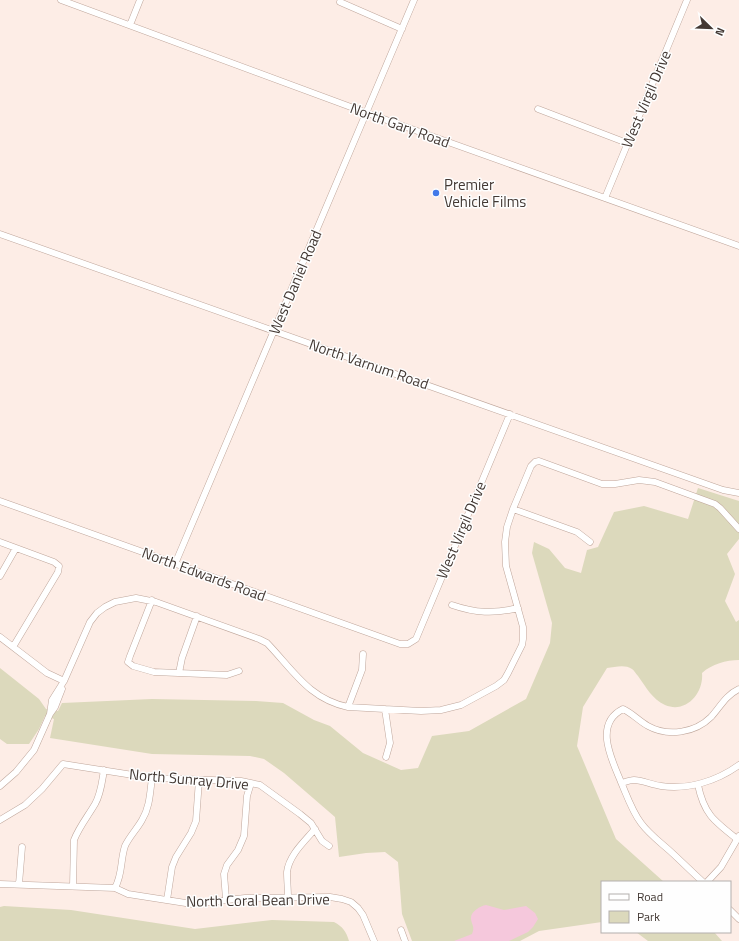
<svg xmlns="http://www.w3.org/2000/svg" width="739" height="941" viewBox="0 0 739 941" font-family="'Titillium Web',sans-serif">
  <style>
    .green { fill: #dcd9bc }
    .water { fill: #f5c8dc }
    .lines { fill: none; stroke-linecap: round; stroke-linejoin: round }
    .minor-casing { stroke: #bfa69b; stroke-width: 7 }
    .minor { stroke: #fff; stroke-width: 6 }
    .poi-dot { fill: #4279e9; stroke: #fefefe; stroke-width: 1.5 }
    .labels { text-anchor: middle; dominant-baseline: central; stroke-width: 3; stroke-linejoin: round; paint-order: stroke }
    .street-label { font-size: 15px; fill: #433934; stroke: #fefefe }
    .poi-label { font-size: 15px; fill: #433934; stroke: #fefefe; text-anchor: start }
  </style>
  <rect width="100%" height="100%" fill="#fdede6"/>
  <path class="green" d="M698,488L739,501V539L727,554L735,574L725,601L736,622L739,620V660C726,660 712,664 702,673C704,693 686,714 665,705C652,699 646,687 638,676C636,674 634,670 632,669C625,664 615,667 607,668L583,707L577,746L616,839L664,882H602V922L539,931L520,941H412L402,914L398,862L385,852L366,853L339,857L335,817L284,773L264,759L250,756L152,754L50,738L54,719L45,716L39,729L29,744H7L0,739V668L39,699L46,709L58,711L62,703L152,699L256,701L283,703L314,720L330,726L363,753L401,770L418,768L432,736L469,731L526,699L550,643L552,623L532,553L534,542L549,549L565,568L581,573L587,550L598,547L614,512L644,506L688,519Z
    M4,906L71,910L195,929L272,920L334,922C343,927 346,931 349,941H0V907Z
    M636,932H714L722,941H648Z"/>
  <path class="water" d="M486,905L504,910L526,906L535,913L538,919L533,927L528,932L509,941H454L472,934C475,926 472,926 471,919C470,912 480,906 486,905Z"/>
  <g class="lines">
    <g class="minor-casing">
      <path id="minor" d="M61,0L367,113L739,246
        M340,2L402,29
        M130,25L140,0
        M538,109L627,143
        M605,198L687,0
        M0,234L723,490L739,493
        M0,501L400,644H408L416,639L510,414
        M513,509L577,532L590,542
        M0,542L54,562L59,566L58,572L13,647
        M175,564L414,0
        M0,576L16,548
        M152,600L130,656L128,662L133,666L154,672L227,675L239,671
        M452,605C475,613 494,614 518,608
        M0,637L47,673L64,681
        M179,673L182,658L197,616
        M348,707L362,670L363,654
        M385,709L390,743L386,757
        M50,714L52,700L64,681L90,622L97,613L105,607L115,602L136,598L156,602L259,639L267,643C293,670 309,699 348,707L421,711L441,710L461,705L496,686L504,680L508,673L522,645L523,639V627L506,566L505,542L507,527L513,509L531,466L535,462L539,461L602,484H615L639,480L655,482L715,504L720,508L739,529
        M622,783C625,782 630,780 634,780C642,780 652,785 661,786C688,790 717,781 739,765
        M698,785C704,814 714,821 737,839
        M0,786L16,772L34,750L50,714L55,707L62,689
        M0,820L25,805L42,789L63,764L152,778L241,781L260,785L300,814L311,823L322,841L329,846
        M703,882C692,872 681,861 670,851C660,842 649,834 641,823C632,811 627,796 621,782C612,760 593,724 623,709C632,713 639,721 648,726C668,737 695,733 711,717C720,707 726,695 739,689
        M707,882L721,867L739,836
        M0,884L115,888L128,894L192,904L245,898L330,897L342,899L351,902L358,908L363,915L374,941
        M19,884L22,847
        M73,886L74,840C79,827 88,816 95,804C101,794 102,781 104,770
        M115,888C123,873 120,861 125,846C129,837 137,829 142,820C150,807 150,792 152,778
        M288,898C288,889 287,880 287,872C289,855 305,841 315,829
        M226,899L224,874L227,865L238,850L244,836L247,796L251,783
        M167,900L172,867L176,857L191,833L196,821L199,780
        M730,910L739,919
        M401,930L405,941"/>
    </g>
    <use href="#minor" class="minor"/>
  </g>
  <circle class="poi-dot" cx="436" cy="193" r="4"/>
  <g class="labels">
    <g class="street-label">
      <text transform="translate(646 99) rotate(-67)">West Virgil Drive</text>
      <text transform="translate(400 125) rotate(20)">North Gary Road</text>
      <text transform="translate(295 282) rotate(-67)">West Daniel Road</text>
      <text transform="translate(369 364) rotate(19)">North Varnum Road</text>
      <text transform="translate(461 530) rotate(-67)">West Virgil Drive</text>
      <text transform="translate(204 574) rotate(20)">North Edwards Road</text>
      <text transform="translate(189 779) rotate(5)">North Sunray Drive</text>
      <text transform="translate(258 900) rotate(-1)">North Coral Bean Drive</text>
    </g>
    <g class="poi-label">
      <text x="444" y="184">Premier<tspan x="444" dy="17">Vehicle Films</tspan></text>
    </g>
  </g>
  <rect x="601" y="881" width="130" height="52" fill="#fefefe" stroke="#b3afad"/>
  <rect x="609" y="894" width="20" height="6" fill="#ffffff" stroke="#b3afad"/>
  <text x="637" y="901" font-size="12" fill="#433934">Road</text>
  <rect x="609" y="911" width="20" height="12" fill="#dcd9bc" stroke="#b3afad"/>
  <text x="637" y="921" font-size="12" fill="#433934">Park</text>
  <g transform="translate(711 28) rotate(113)" stroke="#fefefe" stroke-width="3" paint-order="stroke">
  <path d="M0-3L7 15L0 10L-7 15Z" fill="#433934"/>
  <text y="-6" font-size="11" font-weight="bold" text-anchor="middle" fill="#433934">N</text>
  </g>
</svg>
